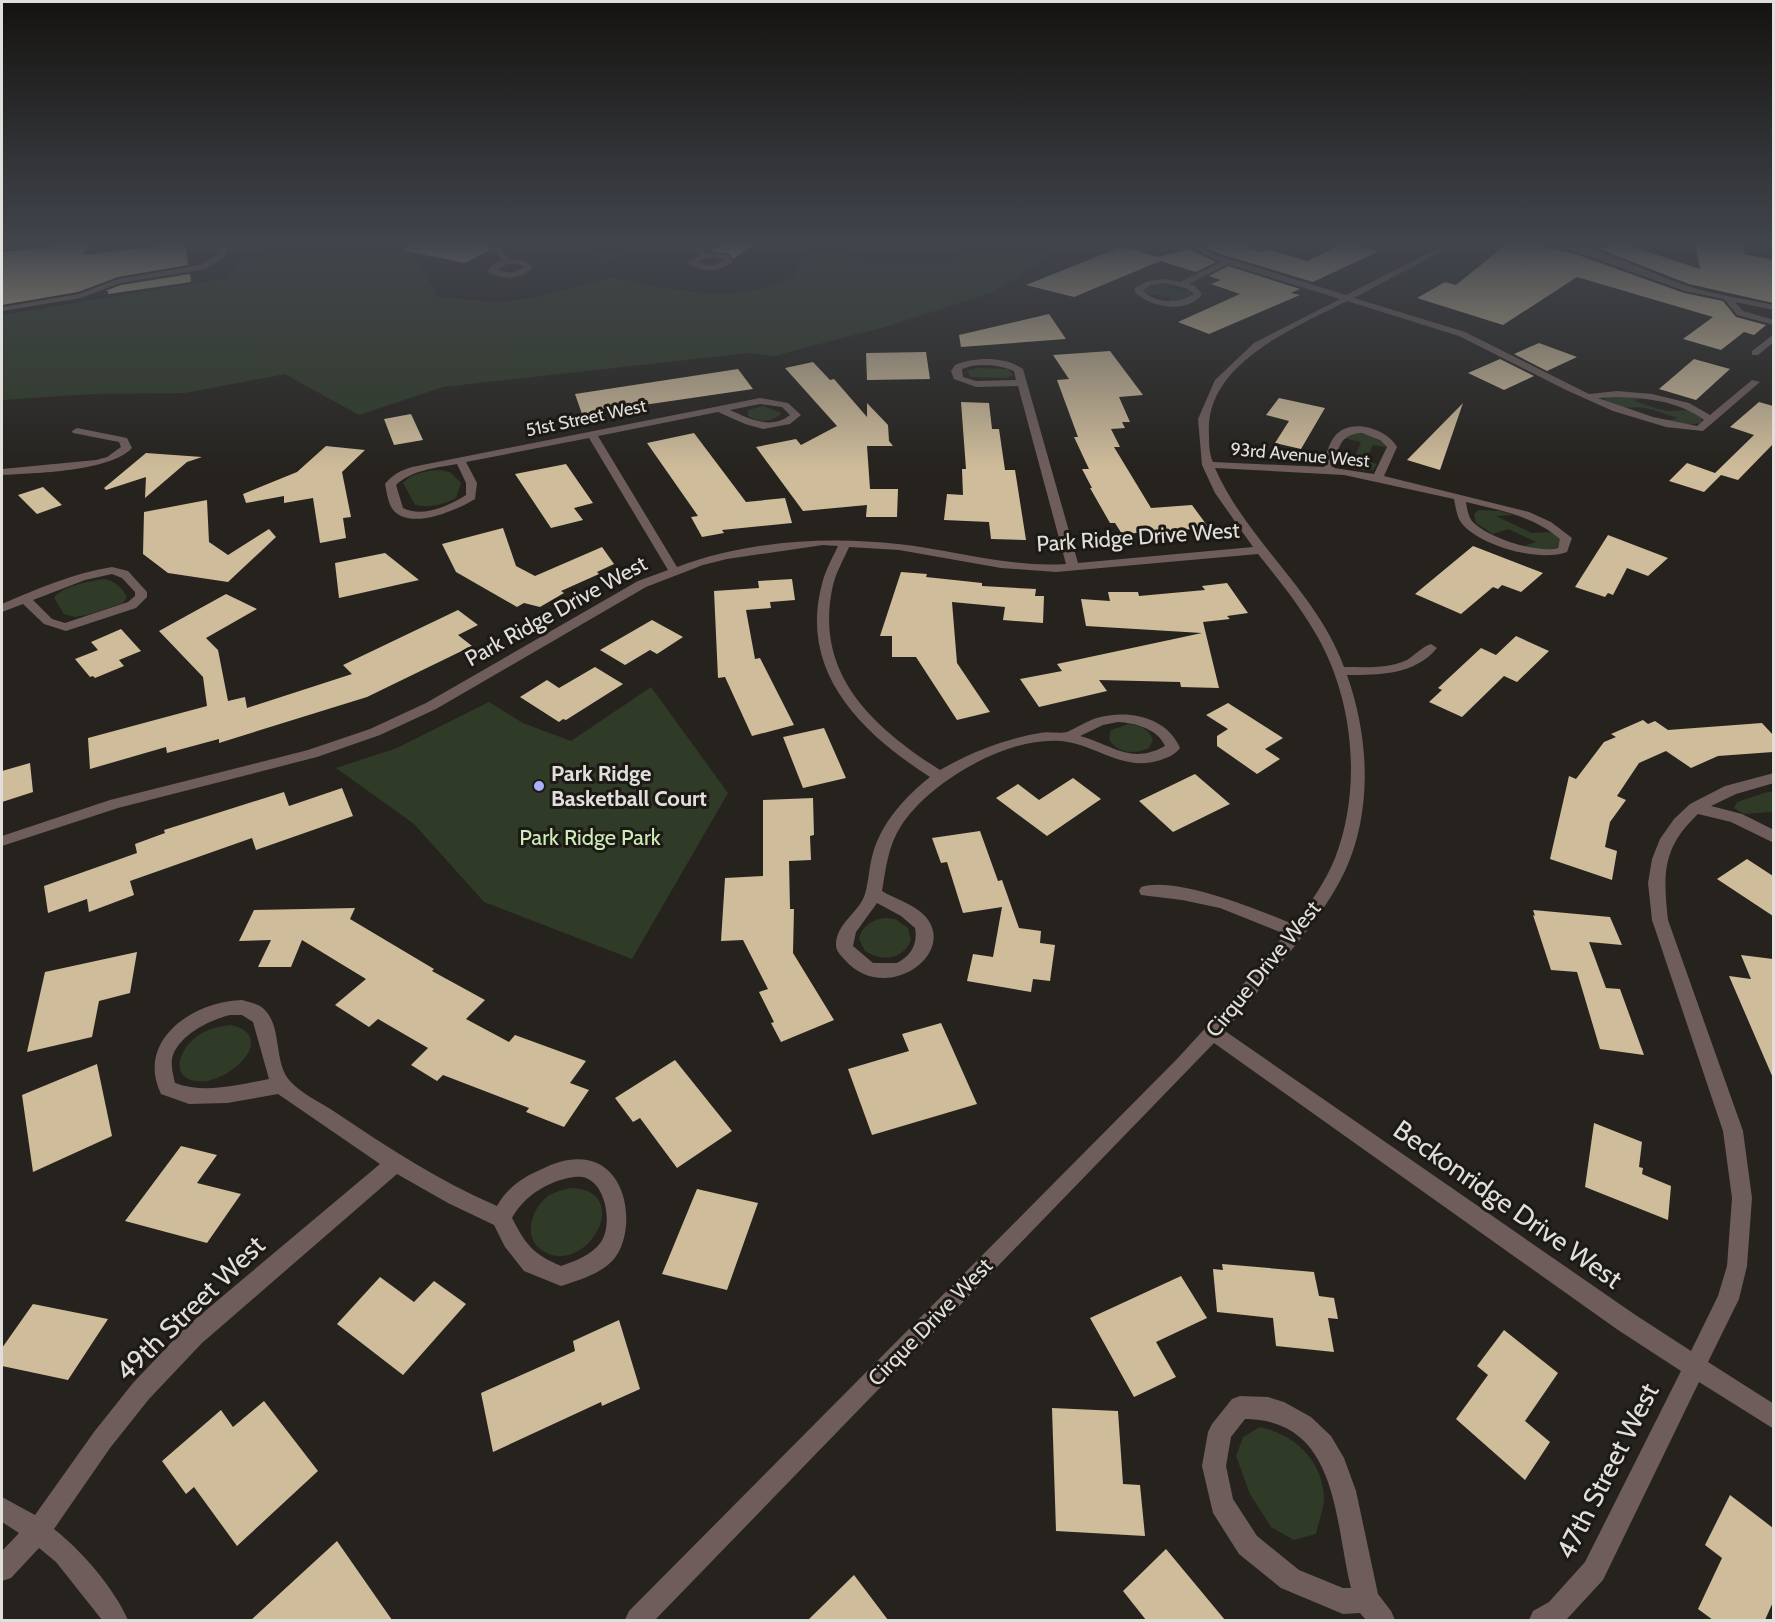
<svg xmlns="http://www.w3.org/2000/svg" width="1775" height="1622" viewBox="0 0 1775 1622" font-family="Cabin,sans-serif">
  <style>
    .green { fill: #2f3a27 }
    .building { fill: #cfbc9a }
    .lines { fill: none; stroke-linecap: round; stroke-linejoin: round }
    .minor { fill: #6e5d5b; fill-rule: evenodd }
    .poi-dot { fill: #aab0fb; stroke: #1d1a15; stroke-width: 2 }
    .labels { text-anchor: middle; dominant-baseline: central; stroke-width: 6; stroke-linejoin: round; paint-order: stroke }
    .far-street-label { font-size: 18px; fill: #e1dfdb; stroke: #1d1a15 }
    .street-label { font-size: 22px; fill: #e1dfdb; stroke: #1d1a15 }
    .poi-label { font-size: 22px; font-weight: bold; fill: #e1dfdb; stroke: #1d1a15; text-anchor: start }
    .park-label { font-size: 22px; fill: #cdeeb8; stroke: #1d1a15 }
    .near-street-label { font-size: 27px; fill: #e1dfdb; stroke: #1d1a15 }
  </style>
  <rect width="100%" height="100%" fill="#26231e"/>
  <path class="green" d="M266,242L409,255L420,264L438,297L494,302L535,298L612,277L659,288L714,294L735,293L766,288L794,276L807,250L832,249L869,261L919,264L942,262L1003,242H1073L991,293L885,327L774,356L749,353L443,387L359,415L285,374L185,393L93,394L2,400V315L229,278L237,260L265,256Z
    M308,242H417V248L485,242L488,248L450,249L428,262L415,253Z
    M565,242H653L601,265L588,245Z
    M1163,283H1171L1167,287L1181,292L1190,290L1192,295L1184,300L1169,301L1170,297L1144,293L1143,290L1149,285Z
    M977,368L1008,369L1013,375L1006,378L971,377L967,371Z
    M1608,396L1646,397L1634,401C1645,404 1660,411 1671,411C1685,411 1690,407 1702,419L1701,423L1687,425L1666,421L1678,418C1667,415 1656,410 1645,408C1631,406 1616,411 1604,399Z
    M763,406L781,413L780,415C771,422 758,423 748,416V410Z
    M1353,434C1366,432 1376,436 1385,445V447L1373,445L1366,461L1377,464L1373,470C1362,472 1341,467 1336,456L1354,459L1361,442L1344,438Z
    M439,470L450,472L461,483L456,498C443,505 429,508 415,505L403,483C411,473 426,471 439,470Z
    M1479,510L1500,511L1514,515L1496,516L1532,533L1554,532L1560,537V543L1556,548L1544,550L1524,546L1536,542L1508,529L1493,534L1476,523L1474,514Z
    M104,579C114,580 122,588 127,597L123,603L87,615L75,617L64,614L54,598C62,586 90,581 104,579Z
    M651,687L728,793L632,959L484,902L414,824L336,768L397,748L489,702L523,723L571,741Z
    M1128,724C1139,725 1149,728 1153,740L1149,748C1135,755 1116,753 1109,739L1111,730Z
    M1767,792H1773V814L1771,812L1744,814L1734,808L1737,802Z
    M886,918L895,919L908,928L911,940C903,960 882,962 865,951L859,939C862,925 873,919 886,918Z
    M231,1025C280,1036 228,1086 196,1081C168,1077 181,1048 196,1037C207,1029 218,1026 231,1025Z
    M570,1188C636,1189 587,1278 543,1251C522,1238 531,1209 548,1196C555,1192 562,1190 570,1188Z
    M1260,1427C1295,1435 1322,1460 1324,1497C1324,1509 1318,1523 1316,1534L1294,1540L1271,1527L1250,1494L1236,1456L1243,1437Z"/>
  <path class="building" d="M87,242L84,255L185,242L188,265L118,277L78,292L2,305V252Z
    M407,242H488L492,249L465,263L406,251Z
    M725,242H758L733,259L730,254L710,251Z
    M1220,242H1235L1259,252L1267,249L1307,261L1347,242L1379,251L1313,282L1217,253L1202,246Z
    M1509,242L1528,245L1531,243L1578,255L1684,293L1723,301L1736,317L1766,325L1754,335L1744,332L1721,350L1683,339L1713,317L1577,277L1503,325L1417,298L1445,282L1456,285Z
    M1695,242H1728L1742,244L1744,254L1773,260V303L1689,284L1599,249L1621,243L1700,269Z
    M1123,246L1158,257L1189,249L1216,262L1196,272L1160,261L1074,297L1026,285Z
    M1228,266L1300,289L1291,293L1300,295L1209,334L1178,322L1240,294L1211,284L1221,280L1209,276Z
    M190,274L191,282L108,294V291H105L121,285Z
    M1049,314L1066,339L961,347L959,335Z
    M1539,343L1577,357L1547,371L1514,354Z
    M1110,351L1143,395L1119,397L1130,422H1122L1125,428L1111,429L1120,447H1114L1151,508L1192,505L1209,528L1122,534L1115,523H1110L1090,488H1092L1082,469H1089L1074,437H1078L1057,380L1069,379L1053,355Z
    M926,352L930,379L867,380L866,353Z
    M1500,359L1534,376L1504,390L1468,373Z
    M1694,359L1730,369L1696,400L1659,389Z
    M813,362L830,380L834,379L867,417V403L888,425L889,441L893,446H867L870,489H898L897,517H866L867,505L803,511L756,447L796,439L801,445L837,426L785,368Z
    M738,369L753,389L582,414L575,394Z
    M1279,398L1325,408L1301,449L1275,443L1289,421L1266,415Z
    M961,402L989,403L992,429H999L1005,470H1015L1026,540L991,539L989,522L944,520L947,494L963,495L962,469H966Z
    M1759,402L1773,406V444L1738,480L1721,475L1704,492L1669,481L1687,463L1715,473L1754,435L1730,427Z
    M1463,403L1440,470L1407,460Z
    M411,414L423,440L394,445L384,419Z
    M694,433L746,502L785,498L792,523L722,530L724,533L702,537L691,517L698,516L647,443Z
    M326,446L365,450L342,472L351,517L343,518L346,538L320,543L313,498L284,503V496L246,503L243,494L297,472Z
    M146,453L202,457L187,462L145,498L146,477L106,490L104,488Z
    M566,464L593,503L574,508L583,520L551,528L515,474Z
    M43,487L62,505L37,514L18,495Z
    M207,500L209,542L228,555L269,529L276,537L228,582L168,573L143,554L144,512Z
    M503,528L516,566L535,576L602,547L614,564L597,572L599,574L561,591L564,593L540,607L524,603L517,607L456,572L442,544Z
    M1608,535L1668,558L1648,576L1627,568L1613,595L1608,593L1605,597L1575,587Z
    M1473,546L1543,573L1521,592L1502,585L1498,589L1493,587L1461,614L1415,594Z
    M385,553L419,580L339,598L335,563Z
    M901,572L927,574L926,577L982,583V586L1036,589L1035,596H1044L1043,623L1003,620L1005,607L952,602L957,663L990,712L957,720L916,657H892V636H880Z
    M792,579L795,600L770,602L771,608L746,610L755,659L760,658L794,725L752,736L725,677L718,678L714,591L759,588L758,581Z
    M1227,583L1248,613L1227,616L1230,619L1203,622L1219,688L1181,687L1180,682L1099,680L1107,691L1039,707L1020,679L1062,671L1057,664L1202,633L1086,626L1081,599L1110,601L1108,592H1138L1139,596L1205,590L1202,586Z
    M226,594L257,609L206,638L218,650L228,701L245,697L247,708L352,674L343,665L458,610L478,625L458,635L472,646L367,697L219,743V739L167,753L166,747L90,769L88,738L207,706L203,677L159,631Z
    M652,620L683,637L657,654L650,650L625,665L600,650Z
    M121,629L141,651L119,660L124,666L95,678L93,676L90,677L75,659L98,650L91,642Z
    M1516,636L1549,651L1517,682L1504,676L1462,717L1429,702L1442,690L1438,688L1481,648L1496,655Z
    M595,667L623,684L566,720L563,719L559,722L520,697L547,680L559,688Z
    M1228,703L1283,738L1265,749L1280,759L1257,774L1217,746V736L1228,729L1206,715Z
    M1643,720L1648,724L1655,721L1668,730L1762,723L1773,735V752L1718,756L1691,768L1666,751L1639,763L1617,796L1626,800L1610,822L1605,847L1617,851L1612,880L1550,859L1569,776L1576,779L1604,742L1616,737L1611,734Z
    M824,728L846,778L803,788L783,737Z
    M30,763L33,792L2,802V771Z
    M1195,774L1230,804L1173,832L1139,801Z
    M1073,778L1101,799L1047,836L996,798L1018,784L1039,800Z
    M342,788L353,816L256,850L252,838L130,881L134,895L89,912L87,899L48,913L44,886L137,853L135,844L165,833L164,830L284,792L289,806Z
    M813,798L814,835L810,836L811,860L789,861L790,909H794L793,953L834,1020L781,1042L771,1023L774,1022L759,992L768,989L743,940L721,941L725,878L763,876V800Z
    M980,831L998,881L1002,880L1019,928L1041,931L1040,943L1055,945L1050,981L1033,979L1031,992L967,981L973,954L993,957L1002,907L963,913L947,862L941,863L932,838Z
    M1747,859L1773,876V916L1717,879Z
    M355,908L350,919L434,969L432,971L485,1000L466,1019L509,1042L515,1035L586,1061L570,1083L589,1090L564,1127L526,1112L529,1108L443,1075L437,1081L411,1065L428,1048L378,1019L369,1027L335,1005L366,979L302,940L291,967H258L271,940L239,941L254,910Z
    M1533,910L1610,917L1622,945L1589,942L1606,988L1620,989L1644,1055L1600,1049L1577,972L1551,970L1533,915L1535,916Z
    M137,952L130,993L99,1001L92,1037L27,1052L45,972Z
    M1741,955L1773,959V1078L1729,976L1751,979Z
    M941,1023L977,1104L872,1135L848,1069L909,1051L902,1034Z
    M675,1060L732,1131L677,1168L640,1118L633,1122L615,1098Z
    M97,1064L112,1136L33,1172L22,1095Z
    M1594,1123L1642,1142L1639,1167L1643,1168L1642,1174L1671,1186L1668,1220L1585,1187Z
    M181,1146L217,1155L197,1183L241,1194L207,1243L125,1221Z
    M697,1189L758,1203L727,1290L662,1274Z
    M1222,1264L1314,1272L1319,1296L1334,1298L1338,1319L1328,1318L1334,1352L1276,1346L1273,1318L1217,1312L1213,1269L1223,1270Z
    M1181,1276L1207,1318L1156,1342L1176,1377L1134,1397L1090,1318Z
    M380,1277L414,1302L434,1281L466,1304L403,1375L337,1324Z
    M33,1304L108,1319L68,1380L2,1366V1348Z
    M619,1320L640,1389L602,1406L601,1402L493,1452L481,1393L575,1351L573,1341Z
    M1504,1330L1558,1373L1525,1421L1550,1442L1525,1480L1456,1419L1488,1375L1477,1366Z
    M264,1401L318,1471L237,1546L194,1487L186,1494L162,1461L221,1410L233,1427Z
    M1052,1408L1118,1411L1123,1484L1140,1485L1145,1536L1056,1531Z
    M1730,1495L1773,1528V1602L1765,1620H1713L1698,1609L1722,1558L1705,1545Z
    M337,1541L392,1620H251Z
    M1166,1549L1225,1620H1146L1123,1591Z
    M854,1575L888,1620H808Z"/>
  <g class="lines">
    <path class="minor" d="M37,242H58L2,250V246Z
      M222,242H230L225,256L206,269L120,283L81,298L2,311V307L79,294L118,279L201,265L219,253Z
      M490,242H498L509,260H523L533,267C522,280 504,280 489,273L488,271L494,263L502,261ZM507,264H518L524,267L511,273L497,270Z
      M689,242H697L707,254L717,253L730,256L732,262C720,272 700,274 688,262L700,255ZM717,257L724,261L710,266L697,262L702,259Z
      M1179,242H1188L1216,255L1346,295L1450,242H1459L1354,298L1465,332L1589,394L1617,391L1652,394L1689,403L1710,415L1752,380L1760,382L1703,431L1666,427L1613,411L1566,390L1459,336L1347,301C1295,328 1204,363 1209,435C1209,444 1209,453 1213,462L1324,467C1326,456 1328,444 1335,436C1351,417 1387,429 1397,447L1384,476L1529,512L1551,522L1572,538L1567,552C1539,562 1485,547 1464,526C1457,519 1456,509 1454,499L1344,475L1215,468C1247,541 1317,592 1344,667C1365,667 1388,669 1407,660C1415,655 1422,647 1431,644L1437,648C1415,675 1379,675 1347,675C1369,737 1373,810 1345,871C1329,905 1304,935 1280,964C1262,986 1244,1009 1225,1031L1634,1314L1691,1351L1718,1296L1727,1266L1732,1198L1723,1131L1652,920L1648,883L1652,859L1660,839L1674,819L1690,804L1725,786L1774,773V783L1736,794L1711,806L1742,814L1774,830V843L1731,822L1698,814C1662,848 1663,874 1668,920L1743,1131L1752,1198L1747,1266L1739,1299L1708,1362L1774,1404V1429L1699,1382L1603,1580L1566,1620H1529L1533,1611L1549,1602L1585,1562L1681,1371L1618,1330L1214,1043L655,1620H625L629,1611L1177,1059L1221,1011L1285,934L1220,908L1182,900L1141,895L1139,891L1141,887C1177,876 1258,910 1293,924C1310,904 1325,883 1335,858C1362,789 1354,700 1317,636C1300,606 1279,580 1258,554L1056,572L1001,568L899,550L849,547C844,559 836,572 833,585C813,674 873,727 940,770C971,752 1005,739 1040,733C1048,731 1059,734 1067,732C1077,728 1086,721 1097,718C1126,709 1167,716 1180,748C1175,755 1165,759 1157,761C1121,771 1095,744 1061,741C1008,736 929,782 901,826C888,846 886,868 882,891C895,899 914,904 925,916C959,954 885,1006 845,960C841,956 836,951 836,945C836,923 859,913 865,894C869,880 869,866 873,853C882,822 905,797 930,777C863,734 798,673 822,584C825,571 832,559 838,546L823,545L727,559L703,565L646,587L436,709L380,735L317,757L118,808L2,846V836L110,800L308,750L370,729L426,703L638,581L668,570L589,438L466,462L477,483L475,499C457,510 412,530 394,511C388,504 387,493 385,484C392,475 401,470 412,467L760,398L788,403L801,415L790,424L763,429L745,424L718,412L598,436L677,567C747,541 825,536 898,544C954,550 1010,568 1066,564L1018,386L976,387L954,379L951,371L955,365C974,357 1005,356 1023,369L1078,563L1253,547L1215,493L1202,465L1198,419L1215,380L1254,343L1340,299L1228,264L1189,284L1194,285L1202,294C1189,314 1149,308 1135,292V288L1148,281L1165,279L1180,282L1221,262ZM1165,283L1188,289L1194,294C1179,304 1157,304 1143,291L1150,285ZM971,366C986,364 1000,365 1014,371L1016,380L976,381L963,377L962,369ZM1617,397C1647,398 1679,401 1704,420L1697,426L1653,417L1598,398ZM760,404L782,407L790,415C771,430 750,419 730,410ZM1362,433L1380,440L1387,447L1374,474L1334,468C1338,449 1339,434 1362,433ZM457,464L466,483V495C449,506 422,518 403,508L396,485C412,470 435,468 457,464ZM1466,502C1499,510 1534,516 1560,539L1558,548C1537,554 1486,537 1472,521C1468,516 1467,508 1466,502ZM1118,722C1135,723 1158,729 1165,746C1131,765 1113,745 1080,736L1103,725ZM877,903L901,916L915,928C918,944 911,956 897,963H873L853,946L856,932Z
      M1549,242C1584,239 1653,275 1688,286C1716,295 1745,299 1774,305V310L1735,302L1743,311L1774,320V325L1737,315L1724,299L1685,291Z
      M1762,242L1774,243V249Z
      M1774,334V342L1758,355H1752V351Z
      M77,428L127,438L132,448C109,472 35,473 2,475V469L96,460L107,457L121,447L119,442L73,433L72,431Z
      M112,567L128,571L147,592V597L136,608L66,631L44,624L23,604L2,612V604C37,589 73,573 112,567ZM112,574L122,578L135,592V596L128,602L65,623L52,619L33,600L85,580Z
      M242,1000C248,1002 255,1003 260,1006C284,1022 272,1061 290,1081C302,1094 320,1102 335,1112C387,1147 439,1181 497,1206C507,1188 523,1177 542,1169C560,1160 580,1155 599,1164C630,1180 634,1234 614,1259C601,1274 579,1280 561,1286L524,1271L505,1247L494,1225L448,1203L397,1174L202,1343L149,1399L110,1448L54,1529C82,1551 114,1588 128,1620H102L56,1562L39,1548L11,1578L2,1581V1551L19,1533L2,1522V1497L35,1515L94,1432L133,1383L186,1327L380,1164L278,1094L227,1103L189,1104L161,1094C135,1040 194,1001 242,1000ZM230,1015H242L253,1022L269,1079C238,1085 205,1094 175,1083C173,1074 170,1064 173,1055C181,1034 210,1020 230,1015ZM574,1177C578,1177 583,1176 588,1179C607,1188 612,1226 601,1242C592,1255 575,1261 561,1266C533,1254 526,1245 512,1218C525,1195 548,1181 574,1177Z
      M1240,1396L1268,1397L1284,1402L1311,1417L1331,1436L1344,1458L1356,1491L1378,1594L1391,1611L1395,1620H1366L1360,1613L1343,1614L1281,1588L1239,1554L1213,1513L1202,1466L1208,1432L1212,1424L1232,1399ZM1245,1419C1339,1420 1334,1521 1351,1588H1343L1299,1570L1257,1536L1233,1499L1226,1466L1231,1437Z"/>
  </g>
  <linearGradient id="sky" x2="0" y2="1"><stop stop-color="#151310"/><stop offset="0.52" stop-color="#41454c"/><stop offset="1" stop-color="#41454c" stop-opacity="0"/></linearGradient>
  <rect width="1775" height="469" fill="url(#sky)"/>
  <circle class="poi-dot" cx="539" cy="786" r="6"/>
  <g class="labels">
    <g class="far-street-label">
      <text transform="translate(586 418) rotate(-12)">51st Street West</text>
      <text transform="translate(1300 455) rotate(5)">93rd Avenue West</text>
    </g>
    <g class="street-label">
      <text transform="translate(1138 537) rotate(-4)">Park Ridge Drive West</text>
      <text transform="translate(556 611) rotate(-29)">Park Ridge Drive West</text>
      <text transform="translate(1263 969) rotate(-51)">Cirque Drive West</text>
      <text transform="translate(930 1322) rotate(-46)">Cirque Drive West</text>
    </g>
    <g class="poi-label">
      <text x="551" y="773">Park Ridge<tspan x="551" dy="25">Basketball Court</tspan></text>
    </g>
    <g class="park-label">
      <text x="590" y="837">Park Ridge Park</text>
    </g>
    <g class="near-street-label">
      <text transform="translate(1508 1204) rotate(35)">Beckonridge Drive West</text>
      <text transform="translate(190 1308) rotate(-44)">49th Street West</text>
      <text transform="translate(1607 1471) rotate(-63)">47th Street West</text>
    </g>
  </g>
  <rect width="1775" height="1622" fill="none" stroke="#e1dfdb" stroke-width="6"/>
</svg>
